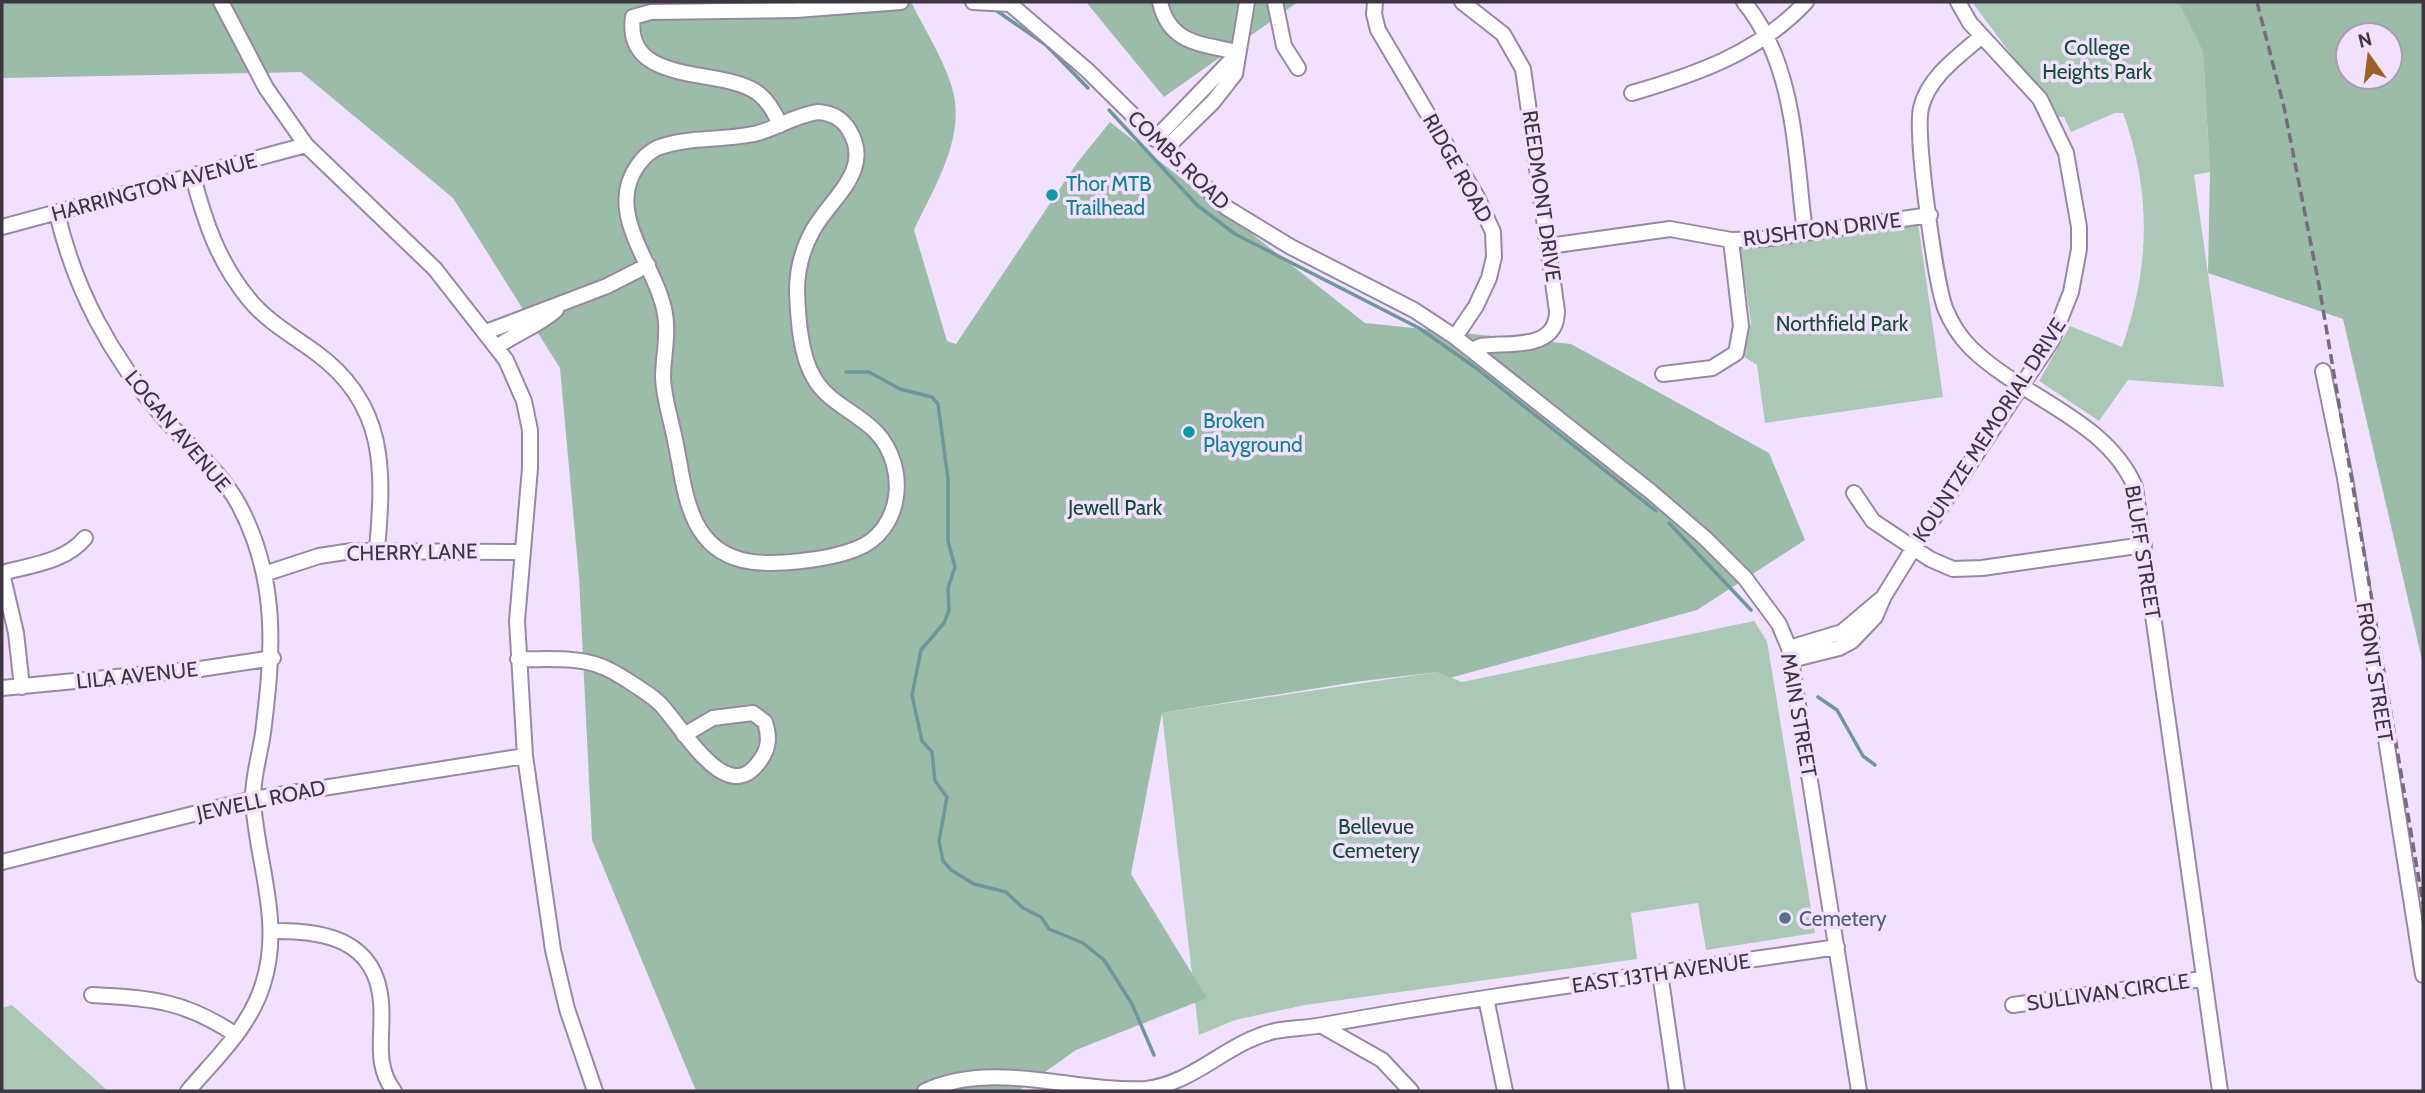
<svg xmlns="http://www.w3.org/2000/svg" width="2425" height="1093" viewBox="0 0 2425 1093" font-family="Cabin,sans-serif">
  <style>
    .green { fill: #aac8b5 }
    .forest { fill: #9bbca8; fill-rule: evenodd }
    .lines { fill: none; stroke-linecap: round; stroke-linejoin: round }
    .stream { stroke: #6e979c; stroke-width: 3.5 }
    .minor-casing { stroke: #9889a3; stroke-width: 18 }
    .minor { stroke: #fff; stroke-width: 14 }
    .rail { stroke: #766c7d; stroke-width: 3.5; stroke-dasharray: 10 5; stroke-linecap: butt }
    .culture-dot { fill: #0f9aa8; stroke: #f2e1fe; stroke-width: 2.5 }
    .service-dot { fill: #5c6f8a; stroke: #f2e1fe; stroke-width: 2.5 }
    .labels { text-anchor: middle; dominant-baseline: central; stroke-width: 7; stroke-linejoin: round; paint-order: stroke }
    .park-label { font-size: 21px; fill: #144c30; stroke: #f2e1fe }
    .street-label { font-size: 21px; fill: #3d3641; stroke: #f2e1fe }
    .culture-label { font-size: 21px; fill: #0d838f; stroke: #f2e1fe; text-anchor: start }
    .service-label { font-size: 21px; fill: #4e5e75; stroke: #f2e1fe; text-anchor: start }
  </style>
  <rect width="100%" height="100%" fill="#f2e1fe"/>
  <path class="green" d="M1972,2H2231L2181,8L2203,52L2210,172L2194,175L2224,387L2128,380L2099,421L2039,381L2070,326L2122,347C2150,268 2152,193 2123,113H2115L2071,132L2064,117H2058Z
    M1918,223L1943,397L1765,423L1757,365L1743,356L1751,323L1740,249Z
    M1754,621L1767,641L1815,933L1706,950L1698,903L1631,913L1637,959L1305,1005L1235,1020L1199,1035L1162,713L1437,672L1462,682Z
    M12,1005L108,1091H2V1008Z"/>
  <path class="forest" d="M2,2H911C924,28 946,63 953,91C965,140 934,187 914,230L947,341L956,344L1077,163L1110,122L1365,323L1571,344L1769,453L1805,540L1697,610L1450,678L1437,672L1355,682L1162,713L1131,874L1207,998L1076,1050L1018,1091H696L592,840L579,577L560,368L453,198L301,72L2,78Z
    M1086,2H1298L1164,97Z
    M2178,2H2423V664L2343,319L2208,273L2210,172L2203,52ZM2348,35H2390V77H2348Z"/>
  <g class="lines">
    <path class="stream" d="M997,11L1046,45L1088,88
      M1109,110L1197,205L1235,234L1419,328L1476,368L1656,511
      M846,372H869L900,389L932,397L938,404L948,479V541L955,567L948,588L949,610L944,623L921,650L912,695L922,741L932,752L935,781L947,797L939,841L943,861L951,870L974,884L1006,892L1023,908L1041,917L1049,929L1083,943L1104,960L1132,1004L1154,1055
      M1669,523L1751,610
      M1818,697L1837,710L1863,756L1875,765"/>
    <g class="minor-casing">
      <path id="minor" d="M221,2L266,88L306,145L435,269L506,360L524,401L530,430V468L517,621L525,756L553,950L567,1009L595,1091
        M973,2L1010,4L1087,70L1227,208L1291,247L1414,310L1455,337L1650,491L1706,539L1745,578L1779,624L1789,648L1859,1091
        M1160,2C1169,44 1202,44 1238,52
        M1275,2L1284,46L1298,68
        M1375,2L1374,14L1378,30L1477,197L1493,232L1494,257L1489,278L1476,306L1455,337
        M1462,2L1503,34L1523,69L1557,311C1557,351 1509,342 1481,346L1472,350
        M1744,2C1796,65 1795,155 1805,233
        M1982,36C1959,56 1928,77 1921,108C1915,136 1935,279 1945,308C1951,323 1960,337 1971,348C2022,398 2106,419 2135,487L2220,1091
        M1632,93C1697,74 1758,53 1806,2
        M818,112C832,113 842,118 849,130C874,170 831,198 813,230C803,248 797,269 797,291C798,317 800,355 814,378C828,403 857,412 876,432C909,467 903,531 856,549C828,560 771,567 742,560C686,546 685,486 675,440C671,419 664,400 663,378C663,356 669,335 665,314C657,265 603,213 638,165C643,158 649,152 657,148C688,136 726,141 758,133C779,127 796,115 818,112Z
        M780,125C775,113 769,102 759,94C725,66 623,88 633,17L651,12L796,10L901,2
        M1155,139L1238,53
        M1165,149L1213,102L1235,74L1247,2
        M193,177C205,222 218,261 248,298C266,321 292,335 315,352C387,404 384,470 377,549
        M57,213C75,291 111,356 163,417C189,447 220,470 239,505C279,581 273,652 263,733C260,754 252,780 253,801C257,863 283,922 263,984C250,1027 216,1058 188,1091
        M2,227L306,145
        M1549,246L1670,229L1731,240L1763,239L1930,215
        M486,332L607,286L648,265
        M497,347C516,333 538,326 556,310
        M2323,371L2345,478L2423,975
        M1663,374L1712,368L1736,353L1741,326L1731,240
        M1854,493L1873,521L1930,559L1953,569L1982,568L2144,545
        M2,573L16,633L22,687
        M2,573C31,565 65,562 85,538
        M264,574L319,556L352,551L521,552
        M1789,648L1842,632L1881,599
        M518,659C544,660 578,656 603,667C614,671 648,693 657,701C678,718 725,811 759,762C769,749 770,738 765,722L753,713L713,718L684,735
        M1791,660L1839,648L1852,641L1875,617L1884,596L1913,549L2052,340L2071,292L2079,249V227L2066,153L2040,99L1970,23L1958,2
        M2,688L200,669L273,658
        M2,862L253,799L525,756
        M272,931C323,930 376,939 381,1002C384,1033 373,1064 394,1091
        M1660,973L1677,1091
        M92,995C152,998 186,1001 236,1035
        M1486,998L1505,1091
        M2013,1005L2202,979
        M1322,1026L1382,1060L1411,1091
        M925,1091C994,1059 1073,1093 1146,1089C1195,1083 1227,1042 1275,1031C1291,1028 1307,1028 1323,1025C1493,994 1665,973 1837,947"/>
    </g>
    <use href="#minor" class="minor"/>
    <path class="rail" d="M2257,2L2284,107L2319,285L2423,904"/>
  </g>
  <g class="culture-dot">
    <circle cx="1052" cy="195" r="7"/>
    <circle cx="1189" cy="432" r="7"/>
  </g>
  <circle class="service-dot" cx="1785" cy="918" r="7"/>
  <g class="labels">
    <g class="park-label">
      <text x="2097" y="47">College<tspan x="2097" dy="24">Heights Park</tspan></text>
      <text x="1842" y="323">Northfield Park</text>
      <text x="1115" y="507">Jewell Park</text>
      <text x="1376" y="826">Bellevue<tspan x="1376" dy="24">Cemetery</tspan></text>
    </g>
    <g class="street-label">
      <text transform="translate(1179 160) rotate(44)">COMBS ROAD</text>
      <text transform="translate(1458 168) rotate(61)">RIDGE ROAD</text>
      <text transform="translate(154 187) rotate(-15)">HARRINGTON AVENUE</text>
      <text transform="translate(1542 196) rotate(82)">REEDMONT DRIVE</text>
      <text transform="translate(1822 229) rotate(-7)">RUSHTON DRIVE</text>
      <text transform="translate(1989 430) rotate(-57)">KOUNTZE MEMORIAL DRIVE</text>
      <text transform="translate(178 431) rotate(50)">LOGAN AVENUE</text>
      <text transform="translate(412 552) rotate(-1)">CHERRY LANE</text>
      <text transform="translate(2143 552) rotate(81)">BLUFF STREET</text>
      <text transform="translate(2375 672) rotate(81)">FRONT STREET</text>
      <text transform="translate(137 675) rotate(-6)">LILA AVENUE</text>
      <text transform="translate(1799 715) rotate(80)">MAIN STREET</text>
      <text transform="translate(261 800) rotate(-12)">JEWELL ROAD</text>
      <text transform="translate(1661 973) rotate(-8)">EAST 13TH AVENUE</text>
      <text transform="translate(2108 992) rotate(-8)">SULLIVAN CIRCLE</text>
    </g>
    <g class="culture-label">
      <text x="1066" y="183">Thor MTB<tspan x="1066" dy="24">Trailhead</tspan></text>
      <text x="1203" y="420">Broken<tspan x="1203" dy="24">Playground</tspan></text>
    </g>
    <g class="service-label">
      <text x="1799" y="918">Cemetery</text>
    </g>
  </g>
  <rect width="2425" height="1093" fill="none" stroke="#3d3641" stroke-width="7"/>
  <g transform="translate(2369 56) rotate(346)"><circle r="33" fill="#f2e1fe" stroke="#aa9db2" stroke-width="2"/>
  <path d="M0-5L12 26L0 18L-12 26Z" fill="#9d6223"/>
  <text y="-10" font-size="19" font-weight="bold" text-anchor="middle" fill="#3d3641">N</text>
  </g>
</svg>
